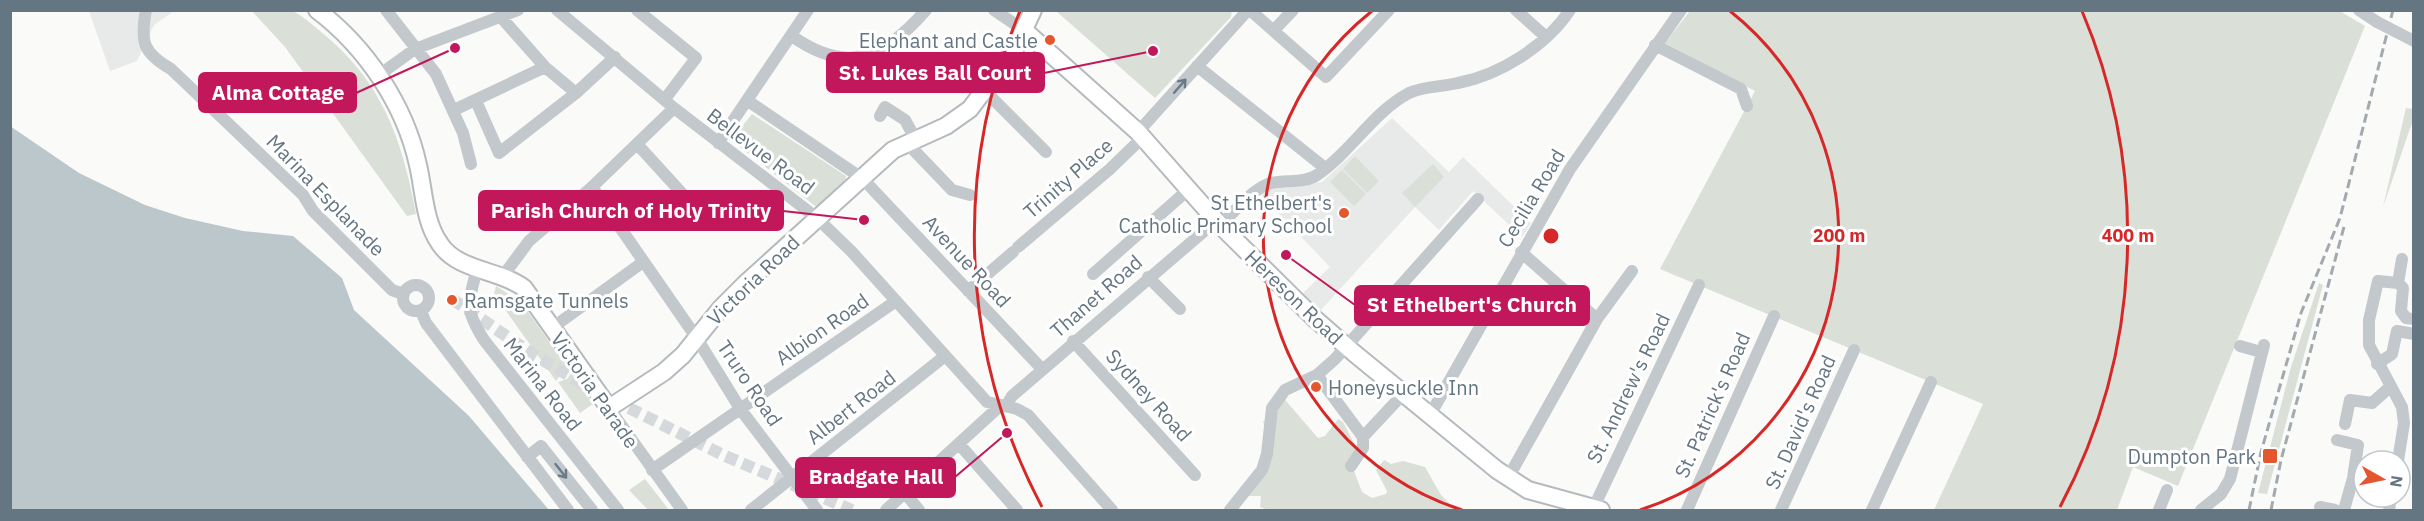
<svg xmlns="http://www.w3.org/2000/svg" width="2424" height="521" viewBox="0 0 2424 521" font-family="'IBM Plex Sans',sans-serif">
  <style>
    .built { fill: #e8e9e9 }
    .green { fill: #dadfd7 }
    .water { fill: #bbc7cb }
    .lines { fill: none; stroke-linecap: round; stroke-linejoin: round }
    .minor-tunnel { stroke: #d5d9db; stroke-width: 12; stroke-dasharray: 12 6; stroke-linecap: butt }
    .major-casing { stroke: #b5babe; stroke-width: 20 }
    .minor { stroke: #c3c8cc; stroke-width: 12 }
    .major { stroke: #fff; stroke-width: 16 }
    .rail { stroke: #a2aab0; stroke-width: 3; stroke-dasharray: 9 4.5; stroke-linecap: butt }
    .minor-bridge { stroke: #c3c8cc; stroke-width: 12 }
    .oneway { stroke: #6a7a87 }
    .ring { fill: none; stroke: #d62828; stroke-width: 3 }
    .poi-dot { fill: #e4572e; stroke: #fff; stroke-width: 2 }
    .labels { text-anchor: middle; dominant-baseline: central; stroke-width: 6; stroke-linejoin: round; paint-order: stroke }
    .poi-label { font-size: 20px; fill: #657683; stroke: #fff; text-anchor: end }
    .street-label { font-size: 20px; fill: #657683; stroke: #fff }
    .centre { fill: #d62828; stroke: #fff; stroke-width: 3 }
    .ring-label { font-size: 18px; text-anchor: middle; font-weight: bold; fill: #d62828; stroke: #fff; stroke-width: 6; stroke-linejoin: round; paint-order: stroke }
    .leader { fill: none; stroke: #c2185b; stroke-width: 2 }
    .callout-dot { fill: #c2185b; stroke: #fff; stroke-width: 2 }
    .callout { fill: #c2185b; stroke: #c2185b; stroke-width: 2 }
    .callout-label { font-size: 21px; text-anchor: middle; font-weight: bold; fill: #fff }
  </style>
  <rect width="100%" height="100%" fill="#fafaf8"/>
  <path class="built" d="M89,11H174L154,25L137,61L110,71Z
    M1392,118L1449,172L1463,157L1531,223L1522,237L1473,191L1439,230L1415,207L1320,311L1301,295L1330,267L1261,195L1268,190L1322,182Z"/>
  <path class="green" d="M1232,10L1231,17L1155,98L1056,11Z
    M2338,10L2365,26L2178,486L2133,467L2117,510H1934L1983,404L1660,269L1755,91L1665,43L1690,11Z
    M252,11C263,10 278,8 289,10C300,13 311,24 320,31C382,81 402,138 416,214L407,216L285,47Z
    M2406,108L2413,109V120L2383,207Z
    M752,114L846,176L845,183L819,206H815L735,143V135Z
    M1355,156L1379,181L1367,193L1343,169Z
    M1433,164L1444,177L1415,207L1402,193Z
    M1342,170L1366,194L1354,206L1330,182Z
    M2319,283L2323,285L2267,494L2258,493L2291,367Z
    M496,286L521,302L570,371L562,373L556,381L494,294Z
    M572,372L593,404L580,413L558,382L567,379Z
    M1280,394L1318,438L1325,436L1338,419L1343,422L1357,449L1354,471L1362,492L1372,498L1386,494L1387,491L1376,470L1384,460L1391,464L1403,461L1425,467L1441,495L1451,505L1467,510H1268L1260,507L1261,496H1246C1254,478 1269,438 1263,421L1267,422L1273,396Z
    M645,479L669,510H648L629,490Z"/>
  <path class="water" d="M10,126L79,173L145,205L185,218L243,231L293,236L342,278L354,310L469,416L549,510H11Z"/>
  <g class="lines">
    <path class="minor-tunnel" d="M452,299L534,355L595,391
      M613,400L723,455L852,510"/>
    <g class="major-casing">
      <path id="major" d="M317,10C366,47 405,105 418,165C424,190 424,222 440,244C459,272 499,269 524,288L609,408L664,372L683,355L721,308L745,284L893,150L946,126L970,109L1015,49L1033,10
        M1025,31L1138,132L1220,225L1314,318L1354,353L1497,470L1528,490L1601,510"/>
    </g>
    <path class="minor" d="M146,10C140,42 143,53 171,69L303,195L313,211L392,290L403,294
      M386,10L436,74L463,133L471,164
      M557,10L674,108L817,218L852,252L987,402L1017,409L1028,415L1112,510
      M637,10L696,58L665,99
      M994,10L1025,31
      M1250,10L1326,77L1389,10
      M1516,10L1546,37
      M2359,10L2377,22
      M500,16L545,67L576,93
      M1274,30L1293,10
      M792,36C848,76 885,57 926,10
      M1655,45L1741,89L1747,106
      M1197,66L1325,168
      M379,75L415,49L518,10
      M985,91L1046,152
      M476,101L499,153L576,93L615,57
      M748,101L863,179L1042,369
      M454,110L545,67
      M880,116L885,107L905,120L916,140
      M1138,132L1248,10
      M718,143L808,10
      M907,143L952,190L970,195
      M637,144L699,212
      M592,187L696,337L741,410L817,510
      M1220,225C1234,213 1250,191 1268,184C1283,179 1304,184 1317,175C1351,152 1373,112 1409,93C1424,86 1441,87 1458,83C1500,75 1546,46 1570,10
      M1018,247L1110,169L1143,137
      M1521,252L1597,319
      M477,269C468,304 464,308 484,340L618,510
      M1093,274L1189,189
      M503,276L529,241L592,187L674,108
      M1148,277L1180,309
      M2398,283L2402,259
      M403 298a13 13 0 1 1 26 0a13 13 0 1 1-26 0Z
      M968,291L1013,252
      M421,311L426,323L568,510
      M552,328L643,262
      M1073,341L1195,475
      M2240,346L2261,352
      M2377,364L2392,354L2397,331L2414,334
      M1317,375L1363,437
      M1006,406L1012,396L1216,221
      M609,408L682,510
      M1430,415L1570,169L1681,10
      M2345,424L2350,400L2372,403L2390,387
      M2337,440L2358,445L2353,478L2344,510
      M959,444L1017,510
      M527,457L541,446L592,510
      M2398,461L2404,423L2402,407L2369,345V320L2378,281L2398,283L2403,288L2401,311L2406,318L2414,319
      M1351,466L1363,448V437L1404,393
      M652,470L896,301
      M1508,478L1597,319L1632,271
      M905,493L919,510
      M2320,507L2335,510
      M1593,509L1699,285
      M751,510L945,356
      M886,510L1001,405
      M1230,510L1262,470L1267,454L1272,408L1285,390L1317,375L1335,359L1478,199
      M1687,510L1774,316
      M1781,510L1854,350
      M1872,510L1931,382
      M2159,510L2167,490
      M2201,510L2221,494L2230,479L2264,345
      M2389,510L2391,497"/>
    <use href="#major" class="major"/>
    <path class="rail" d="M2249,510L2261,452L2301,313L2340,218L2393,10
      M2271,510L2281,460L2345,223"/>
    <path class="minor-bridge" d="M2377,22L2414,41"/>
  </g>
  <defs><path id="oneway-shaft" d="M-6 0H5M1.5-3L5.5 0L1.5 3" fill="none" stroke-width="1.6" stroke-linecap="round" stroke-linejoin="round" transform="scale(1.5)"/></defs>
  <g class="oneway">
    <use href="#oneway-shaft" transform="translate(1180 86) rotate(-49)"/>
    <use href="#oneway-shaft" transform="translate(561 471) rotate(52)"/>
  </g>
  <g class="ring">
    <path d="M1462 510A288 288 0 0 1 1372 11M1730 11A288 288 0 0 1 1640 510"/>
    <path d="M1042 507A577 577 0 0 1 1020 11M2082 11A577 577 0 0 1 2060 507"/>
  </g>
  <g class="poi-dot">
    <circle cx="1050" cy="40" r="6"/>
    <circle cx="1344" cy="213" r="6"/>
    <circle cx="452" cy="300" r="6"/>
    <circle cx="1316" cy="387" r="6"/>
    <rect x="2262" y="448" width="16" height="16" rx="3"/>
  </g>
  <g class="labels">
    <g class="poi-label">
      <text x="1038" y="40">Elephant and Castle</text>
      <text x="1332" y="202">St Ethelbert's<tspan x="1332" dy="23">Catholic Primary School</tspan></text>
      <text x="464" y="300" text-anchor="start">Ramsgate Tunnels</text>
      <text x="1328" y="387" text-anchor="start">Honeysuckle Inn</text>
      <text x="2256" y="456">Dumpton Park</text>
    </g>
    <g class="street-label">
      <text transform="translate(761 151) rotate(37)">Bellevue Road</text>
      <text transform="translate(1068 178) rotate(-41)">Trinity Place</text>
      <text transform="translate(326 195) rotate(46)">Marina Esplanade</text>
      <text transform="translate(1531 198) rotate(-59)">Cecilia Road</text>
      <text transform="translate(967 261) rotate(47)">Avenue Road</text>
      <text transform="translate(753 280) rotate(-44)">Victoria Road</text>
      <text transform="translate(1096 296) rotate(-41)">Thanet Road</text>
      <text transform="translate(1294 297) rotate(44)">Hereson Road</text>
      <text transform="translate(822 329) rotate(-35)">Albion Road</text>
      <text transform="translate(750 383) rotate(56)">Truro Road</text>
      <text transform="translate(543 384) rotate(52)">Marina Road</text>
      <text transform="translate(1628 388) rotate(-64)">St. Andrew's Road</text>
      <text transform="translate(595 390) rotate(55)">Victoria Parade</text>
      <text transform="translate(1149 395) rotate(48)">Sydney Road</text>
      <text transform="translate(1712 405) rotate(-66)">St. Patrick's Road</text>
      <text transform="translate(851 407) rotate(-38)">Albert Road</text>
      <text transform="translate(1800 422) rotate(-66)">St. David's Road</text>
    </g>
  </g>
  <circle cx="1551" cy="236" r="9" class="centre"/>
  <g class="ring-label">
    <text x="1839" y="242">200 m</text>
    <text x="2128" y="242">400 m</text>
  </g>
  <path class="leader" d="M1153 51L1044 73M455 48L356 93M864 220L783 211M1286 255L1355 305M1007 433L955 477"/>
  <g class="callout-dot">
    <circle cx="1153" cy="51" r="6"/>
    <circle cx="455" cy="48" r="6"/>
    <circle cx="864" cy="220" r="6"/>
    <circle cx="1286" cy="255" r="6"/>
    <circle cx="1007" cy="433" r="6"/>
  </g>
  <g class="callout">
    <rect x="827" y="53" width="217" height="39" rx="6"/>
    <rect x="199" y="73" width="157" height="39" rx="6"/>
    <rect x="479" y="191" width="304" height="39" rx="6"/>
    <rect x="1355" y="286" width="234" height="39" rx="6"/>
    <rect x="796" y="458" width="159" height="39" rx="6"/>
  </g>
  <g class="callout-label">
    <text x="935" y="80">St. Lukes Ball Court</text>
    <text x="278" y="100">Alma Cottage</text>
    <text x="631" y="218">Parish Church of Holy Trinity</text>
    <text x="1472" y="312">St Ethelbert's Church</text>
    <text x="876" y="484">Bradgate Hall</text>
  </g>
  <rect width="2424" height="521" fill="none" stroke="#657683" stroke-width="24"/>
  <g transform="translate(2382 479) rotate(99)"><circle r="28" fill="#ffffff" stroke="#c1c8cd" stroke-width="1.5"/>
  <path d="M0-4.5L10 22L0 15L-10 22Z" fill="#e4572e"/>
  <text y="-9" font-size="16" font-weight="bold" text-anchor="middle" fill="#657683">N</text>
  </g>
</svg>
